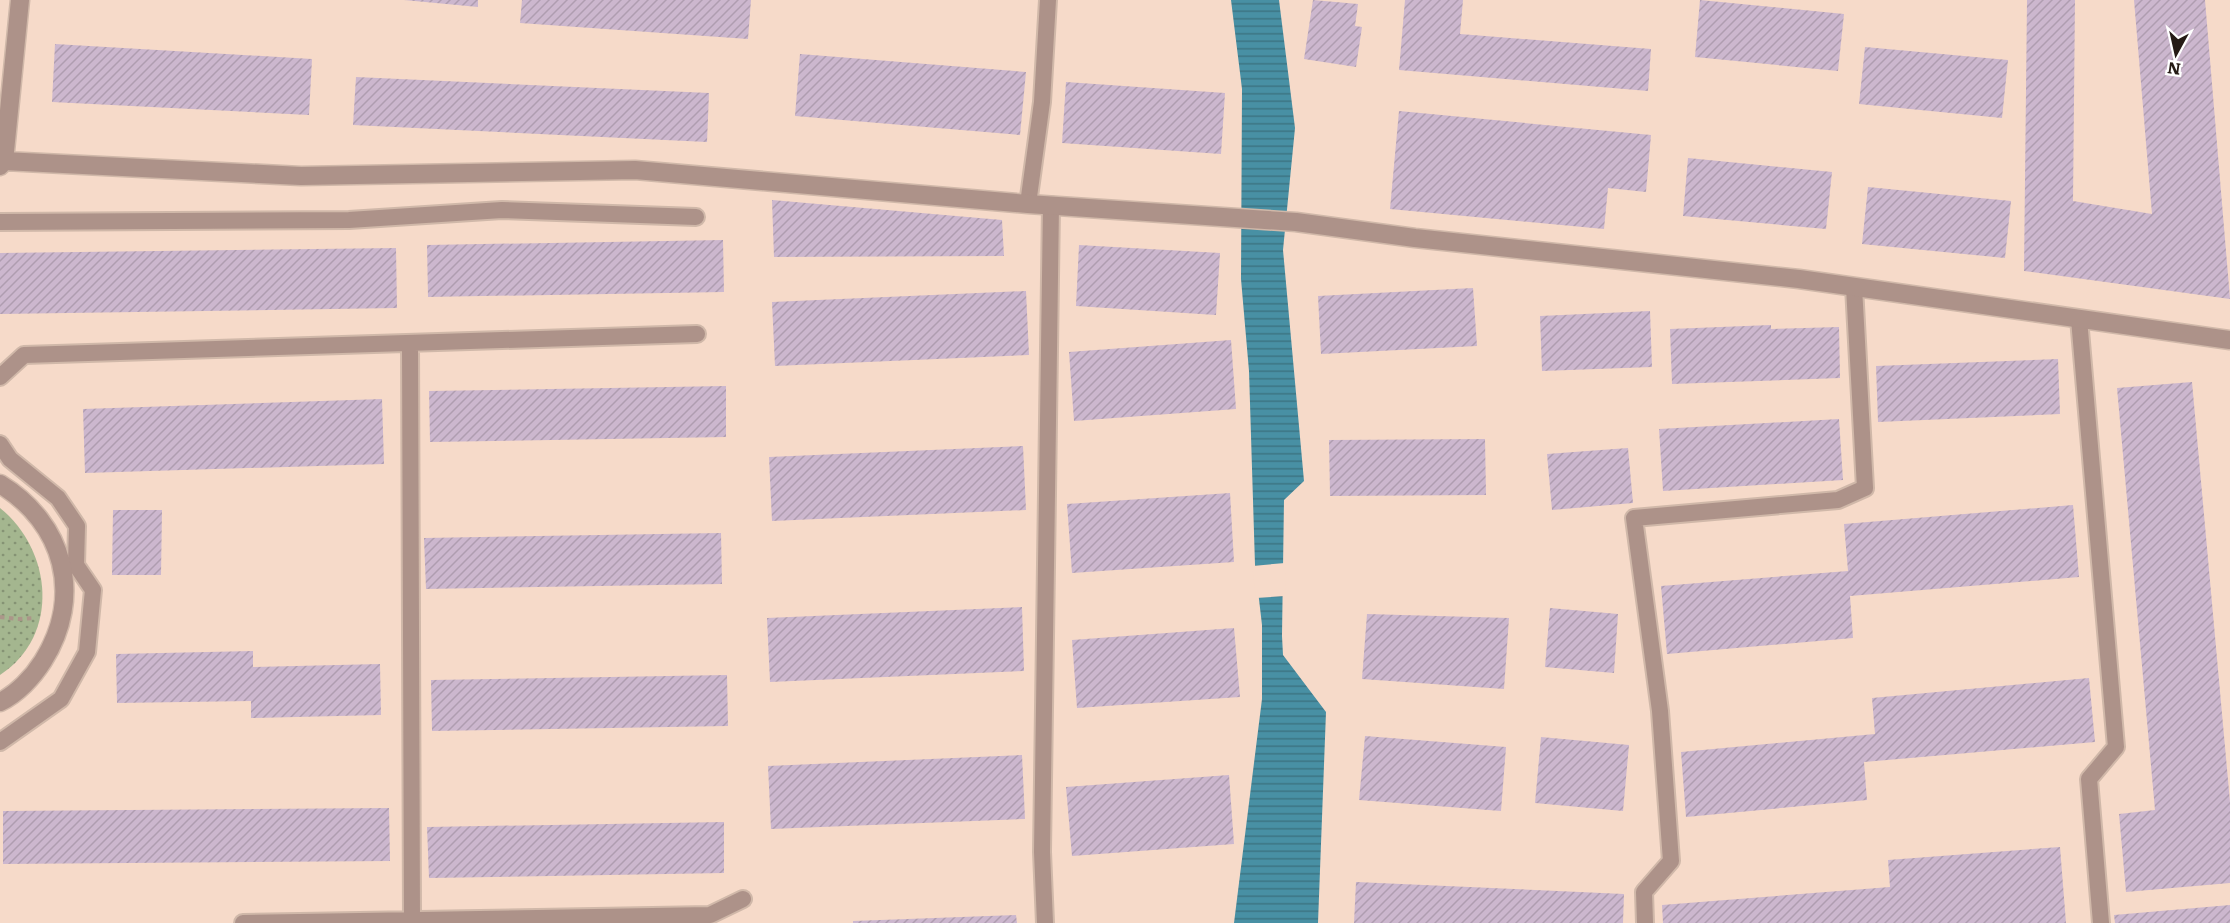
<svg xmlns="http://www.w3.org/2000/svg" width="2230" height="923" viewBox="0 0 2230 923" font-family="Literata,serif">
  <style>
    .grass { fill: url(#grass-dots) }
    .water { fill: url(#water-rules) }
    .pier { fill: #f6dac9 }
    .building { fill: url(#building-hatch) }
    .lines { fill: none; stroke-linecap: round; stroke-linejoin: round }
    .lane-casing { stroke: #d0b8a9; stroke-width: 20 }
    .street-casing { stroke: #d0b8a9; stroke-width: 21 }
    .path { stroke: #ab9689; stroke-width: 4; stroke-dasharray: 4.5 4.5; stroke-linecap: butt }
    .lane { stroke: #ad9289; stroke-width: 16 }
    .street { stroke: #ad9289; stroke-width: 18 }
  </style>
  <defs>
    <pattern id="grass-dots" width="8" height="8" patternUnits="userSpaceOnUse" patternTransform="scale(1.5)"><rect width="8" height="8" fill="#a4b68f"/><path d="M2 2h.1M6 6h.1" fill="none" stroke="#859374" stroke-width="1.8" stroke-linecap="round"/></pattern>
    <pattern id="water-rules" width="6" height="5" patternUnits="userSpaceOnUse" patternTransform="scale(1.5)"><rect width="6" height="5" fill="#4890a4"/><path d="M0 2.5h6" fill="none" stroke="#3c7584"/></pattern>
    <pattern id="building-hatch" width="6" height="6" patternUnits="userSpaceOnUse" patternTransform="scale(1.5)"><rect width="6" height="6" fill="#ccb7ce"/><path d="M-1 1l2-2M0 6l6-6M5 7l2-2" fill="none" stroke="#af9db0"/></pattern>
  </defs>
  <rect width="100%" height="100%" fill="#f6dac9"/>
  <path class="grass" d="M0,508C52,550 61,635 0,675Z"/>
  <path class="water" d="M1231,0H1279L1295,128L1283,250L1304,481L1284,500L1282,636L1283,655L1326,712L1318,923H1234L1262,699V625L1255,565L1249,371L1241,279L1242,89Z"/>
  <path class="pier" d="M1285,563L1286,596L1256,598L1252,566Z"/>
  <path class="building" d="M404,0H478V7Z
    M522,0H751L748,39L520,23Z
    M1313,0L1358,4L1355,26L1362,27L1356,67L1304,59Z
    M1405,0H1463L1460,34L1651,49L1648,91L1399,70Z
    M1700,0L1844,14L1838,71L1695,57Z
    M2027,0H2075L2073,201L2152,214L2134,0H2205L2230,299L2024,271Z
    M55,44L312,59L309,115L52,102Z
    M1865,47L2008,60L2002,118L1859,104Z
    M800,54L1026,72L1020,135L795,116Z
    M356,77L709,93L707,142L353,125Z
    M1066,82L1225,93L1221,154L1062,143Z
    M1399,111L1651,135L1646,192L1608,188L1604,229L1390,209Z
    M1688,158L1832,172L1826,229L1683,216Z
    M1868,187L2011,201L2005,258L1862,244Z
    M772,200L1002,220L1004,256L774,257Z
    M723,240L724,292L428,297L427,245Z
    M1079,245L1220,253L1216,315L1076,306Z
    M396,248L397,308L0,314V253Z
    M1473,288L1477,346L1321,354L1318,296Z
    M1026,291L1029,355L775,366L772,302Z
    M1650,311L1652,367L1542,371L1540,316Z
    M1771,325V329L1839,327L1840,378L1672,384L1670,329Z
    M1231,340L1236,409L1074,421L1069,352Z
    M2058,359L2060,414L1878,422L1876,366Z
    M2192,382L2230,802V883L2126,892L2119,814L2155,810L2117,388Z
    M726,386V437L430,442L429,391Z
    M382,399L384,464L85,473L83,409Z
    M1839,419L1843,480L1663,491L1659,429Z
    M1485,439L1486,495L1330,496L1329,440Z
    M1023,446L1026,510L772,521L769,457Z
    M1628,448L1633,503L1552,510L1547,454Z
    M1230,493L1234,562L1072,573L1067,504Z
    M2073,505L2079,577L1850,596L1853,638L1667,654L1661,586L1848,571L1844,524Z
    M113,510H162L161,575H112Z
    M721,533L722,584L426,589L424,538Z
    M1022,607L1024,671L770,682L767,618Z
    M1550,608L1618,614L1614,673L1545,667Z
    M1367,614L1509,618L1504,689L1362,679Z
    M1234,628L1240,697L1077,708L1072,640Z
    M253,651V667L380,664L381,715L251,718V701L117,703L116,654Z
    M727,675L728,726L432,731L431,680Z
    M2089,678L2095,742L1864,762L1867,800L1686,817L1681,752L1875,734L1872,698Z
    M1365,736L1506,747L1501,811L1359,800Z
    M1541,737L1629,745L1623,811L1535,803Z
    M1022,755L1025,819L771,829L768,766Z
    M1229,775L1234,844L1072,856L1066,787Z
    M389,808L390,861L3,864V811Z
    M724,822V873L429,878L427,827Z
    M2060,847L2066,923H1663L1662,905L1890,887L1888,860Z
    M1356,882L1624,894L1623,923H1354Z
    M2230,905V923H2115L2114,915Z
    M1016,915L1017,923H853V921Z"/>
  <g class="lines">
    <g class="lane-casing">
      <path id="lane" d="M1028,204L1042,102L1048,0
        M0,222L349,220L502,210L696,217
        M2079,319L2116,747L2089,779L2101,923
        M410,343L412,920
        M0,377L24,355L697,334
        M0,444L10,459L58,498L77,526L76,565
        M0,742L61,699L87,652L93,590L76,565H62
        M243,923L710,915L743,899
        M1045,923L1042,852L1051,205
        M1645,923L1644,892L1671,861L1660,711L1634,518L1838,500L1865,488L1854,287"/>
    </g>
    <g class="street-casing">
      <path id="street" d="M4,161L20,0
        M0,166L4,161L301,176L635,170L1028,204L1296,222L1415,238L1799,279L2230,340
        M0,484C64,523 84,596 43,661C33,677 17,694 0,702"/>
    </g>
    <path class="path" d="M0,617L19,619L34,618"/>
    <use href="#lane" class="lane"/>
    <use href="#street" class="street"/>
  </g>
  <g transform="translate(2176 54) rotate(188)" stroke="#ffffff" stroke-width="4.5" paint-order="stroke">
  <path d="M0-4.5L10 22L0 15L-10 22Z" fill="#251b15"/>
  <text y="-9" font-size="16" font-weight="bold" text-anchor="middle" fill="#251b15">N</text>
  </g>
</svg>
